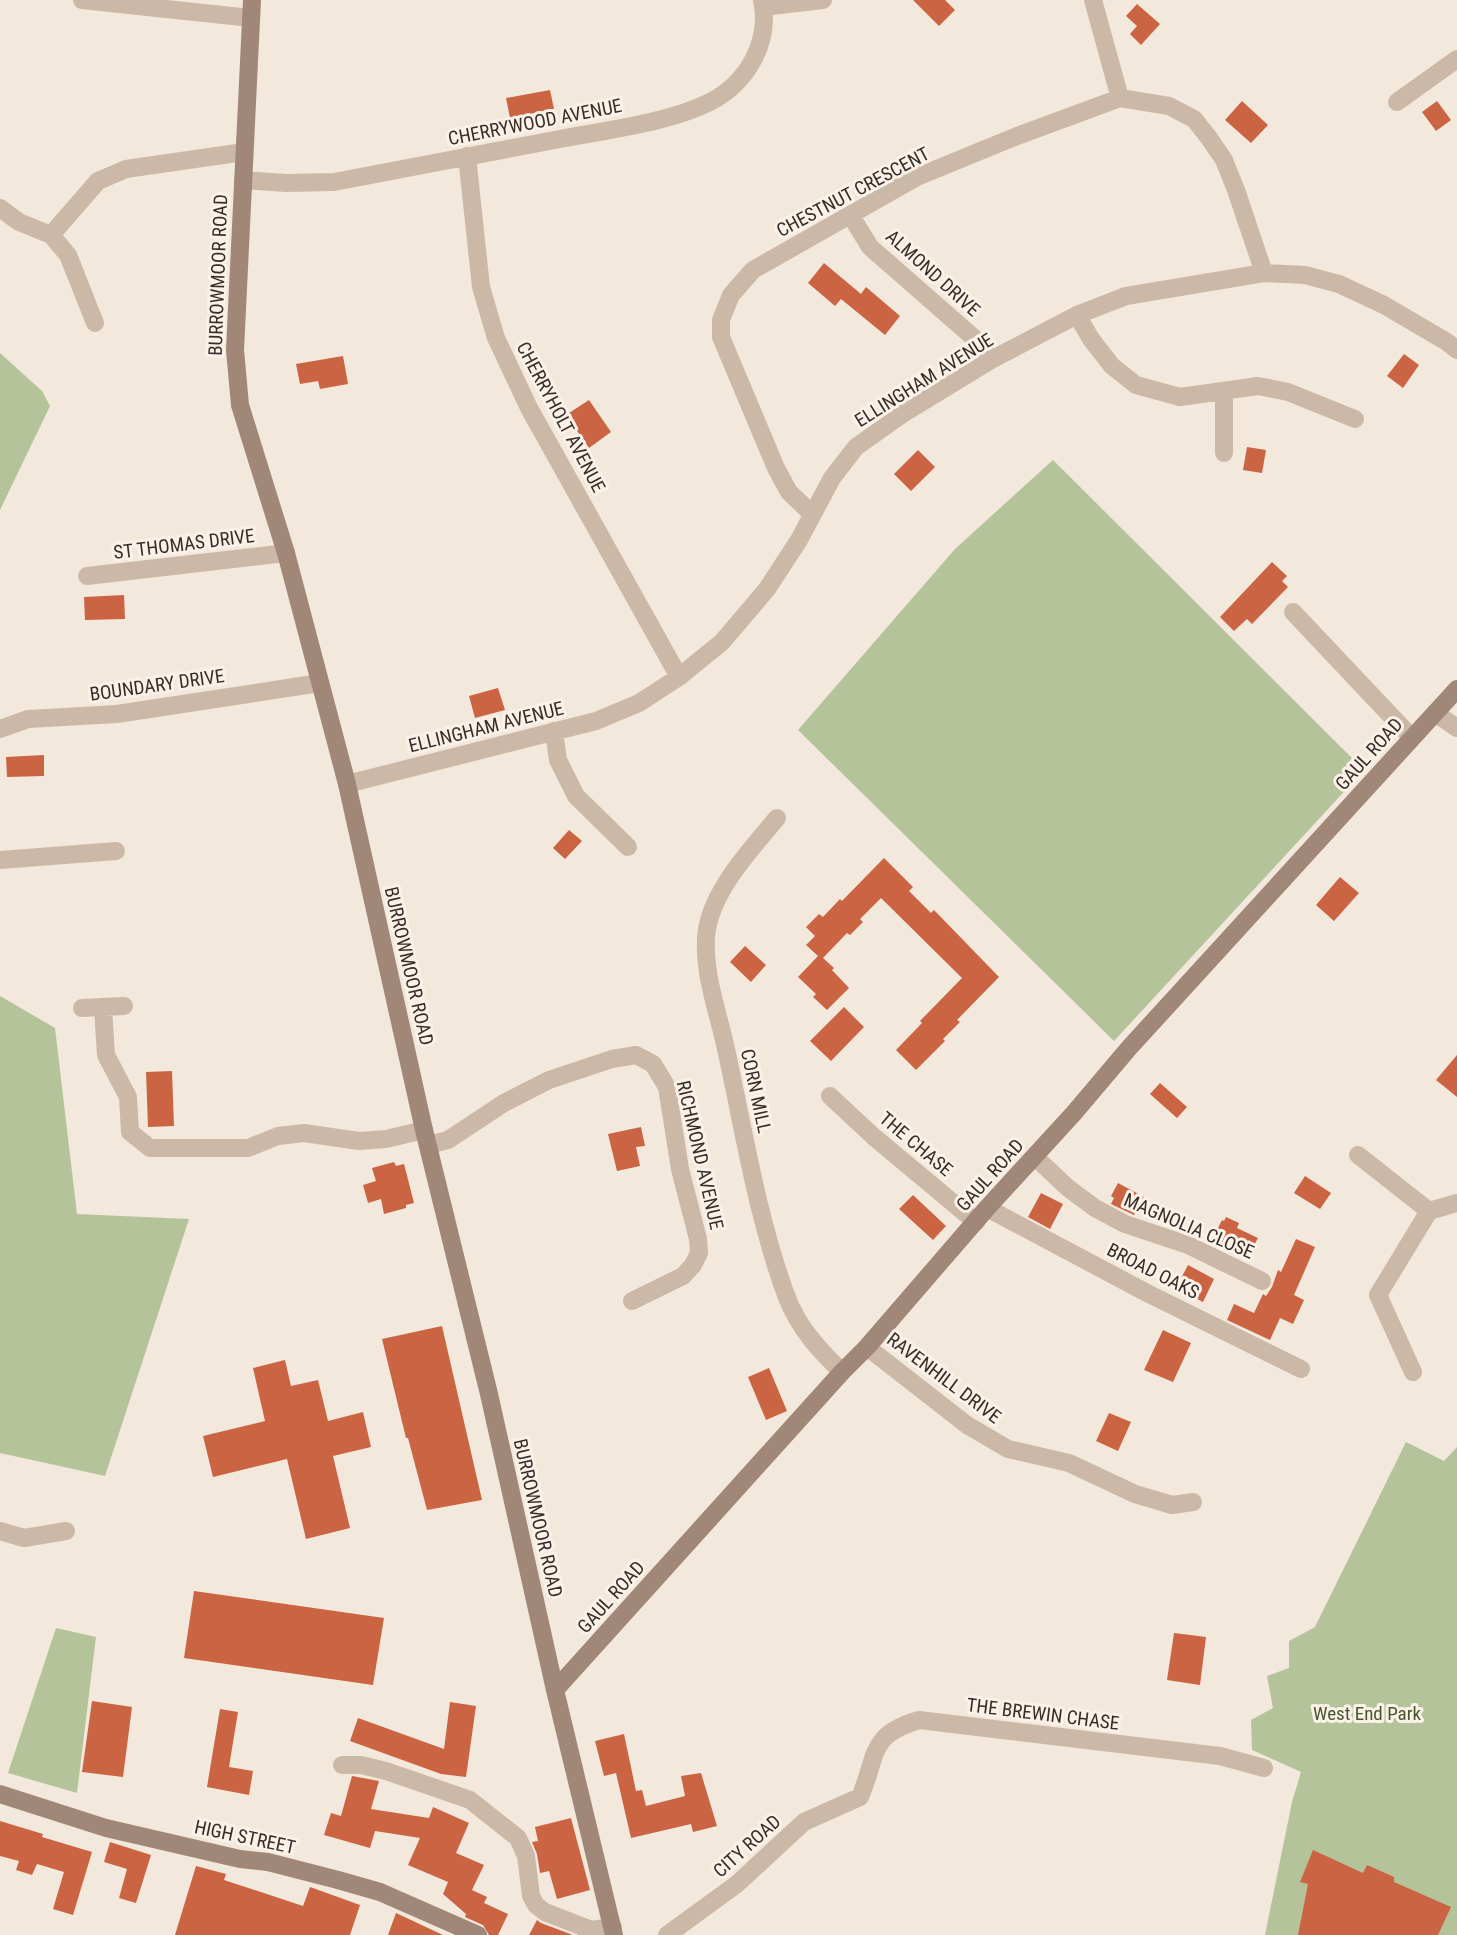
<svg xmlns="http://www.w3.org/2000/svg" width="1457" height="1935" viewBox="0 0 1457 1935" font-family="'Roboto Condensed',sans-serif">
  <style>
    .green { fill: #b5c39b }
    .building { fill: #cb6442 }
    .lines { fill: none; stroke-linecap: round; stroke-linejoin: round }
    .street { stroke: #ccb8a7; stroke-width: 18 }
    .secondary { stroke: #a08778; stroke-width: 18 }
    .labels { text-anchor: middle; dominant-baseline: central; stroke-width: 6; stroke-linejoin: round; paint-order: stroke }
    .street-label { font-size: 19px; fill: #382d28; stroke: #faf2e9 }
    .park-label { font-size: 19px; fill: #47582b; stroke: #faf2e9 }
  </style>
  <rect width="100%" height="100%" fill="#f3e8dc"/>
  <path class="green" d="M0,353L42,391L50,406L0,510Z
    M1053,460L1364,770L1114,1041L798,730L955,549Z
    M0,996L55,1028L77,1214L189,1219L105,1476L0,1453Z
    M1406,1442L1444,1461L1457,1447V1935H1265L1292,1802L1301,1772L1252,1750L1251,1720L1273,1708L1267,1676L1289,1668V1641L1315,1627Z
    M56,1628L96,1637L77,1793L8,1773Z"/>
  <path class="building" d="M913,0H945L955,10L939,26Z
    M1137,4L1160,24L1141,45L1130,34L1137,26L1126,16Z
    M550,90L554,109L510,118L506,98Z
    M1242,101L1268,125L1251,143L1225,120Z
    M1437,101L1451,120L1436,131L1422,112Z
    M824,263L861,294L866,287L900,316L885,335L841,299L835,306L808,283Z
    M1404,354L1419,365L1403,388L1387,376Z
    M343,356L348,384L320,389L318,381L300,384L296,364Z
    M589,400L611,432L589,448L566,415Z
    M1247,447L1266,450L1262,473L1243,470Z
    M918,450L935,467L911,491L894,474Z
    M1272,562L1287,576L1282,581L1288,587L1252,624L1247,619L1234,631L1220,617Z
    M124,595L125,619L85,620L84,597Z
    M498,688L505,710L475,718L469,696Z
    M44,755V776L7,777L6,757Z
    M569,830L582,841L565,859L553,848Z
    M884,858L913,887L909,891L931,913L934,910L999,977L957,1020L960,1022L943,1039L945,1041L916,1070L896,1050L922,1023L920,1021L962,978L881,898L860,919L863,922L850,935L847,933L823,958L834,968L832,970L849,988L827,1010L813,997L816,994L798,977L818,956L806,945L815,936L806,927L819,914L823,917L840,899L842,901Z
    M1340,877L1359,893L1334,921L1316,905Z
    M745,946L766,965L751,982L730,962Z
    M844,1007L864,1027L831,1061L810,1041Z
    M1457,1055V1097L1436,1080Z
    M172,1071L174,1126L148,1127L146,1072Z
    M1160,1083L1187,1107L1177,1118L1150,1094Z
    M641,1127L645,1146L636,1147L640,1166L617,1171L608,1134Z
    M394,1162L396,1166L404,1164L414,1203L406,1205V1208L384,1214L381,1199L368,1203L363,1185L376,1181L372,1168Z
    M1305,1176L1331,1193L1320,1209L1294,1193Z
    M1118,1183L1144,1197L1134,1215L1111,1204L1114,1198L1111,1196Z
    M1041,1193L1063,1204L1050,1229L1028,1217Z
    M913,1195L946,1226L933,1240L899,1209Z
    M1226,1217L1239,1223L1237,1228L1258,1238L1247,1258L1213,1238L1222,1220L1224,1221Z
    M1296,1239L1315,1247L1294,1295L1304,1300L1293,1324L1280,1318L1270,1340L1227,1320L1234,1304L1254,1313L1263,1294L1266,1296L1272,1287L1278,1270L1281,1272Z
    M1188,1265L1214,1279L1203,1302L1176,1288Z
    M442,1326L482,1500L427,1510L408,1438H406L382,1339Z
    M1163,1330L1191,1343L1173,1382L1144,1370Z
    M285,1360L291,1386L318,1380L328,1421L363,1412L371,1447L333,1456L350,1528L306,1539L287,1459L213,1477L203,1436L265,1421L253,1368Z
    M769,1368L787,1411L766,1420L748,1377Z
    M1109,1413L1131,1422L1118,1451L1096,1441Z
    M194,1591L384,1618L373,1685L184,1658Z
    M1174,1633L1206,1637L1200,1685L1167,1680Z
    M92,1701L132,1707L123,1777L82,1772Z
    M450,1702L476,1706L466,1777L441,1774L350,1741L358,1718L444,1749Z
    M220,1709L238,1712L229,1767L253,1771L249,1795L207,1787Z
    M624,1734L636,1791L642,1790L646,1806L685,1796L681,1776L701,1773L717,1826L693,1832L691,1824L631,1838L616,1773L604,1776L595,1741Z
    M352,1776L379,1781L371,1809L429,1818L433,1807L469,1823L456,1853L484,1865L472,1890L487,1897L484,1903L508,1914L498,1935H489L483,1925L465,1917L466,1914L443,1894L448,1882L408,1865L420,1838L375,1831L370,1848L324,1835L331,1813L341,1816Z
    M571,1818L590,1890L557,1899L549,1871L540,1873L537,1854L532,1842L538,1841L535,1827Z
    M0,1821L43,1834L42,1837L92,1852L73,1915L53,1909L64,1872L37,1864L32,1875L16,1870L19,1861L0,1856Z
    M110,1842L151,1855L136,1903L119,1898L127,1869L104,1862Z
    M1313,1850L1363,1873L1367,1865L1394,1877V1882L1451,1907L1438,1935H1298L1308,1884L1300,1882Z
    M196,1866L226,1874L224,1880L303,1906L310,1887L360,1905L350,1935H175Z
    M396,1913L443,1935H388Z
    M537,1920L541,1923L573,1935H529Z"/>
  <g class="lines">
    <path class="street" d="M82,0L251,18
      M1093,0L1120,98
      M763,7L823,0
      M1397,102L1457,59
      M467,156L481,287L496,338L529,408L679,677
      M243,180L286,183L334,182C409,168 485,153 560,139C606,130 668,123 710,102C747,83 771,42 762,0
      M0,208L19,222L51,235L68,255L95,323
      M851,216L870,247L974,338L991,360
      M51,235L98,181L126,169L244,152
      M1077,315L1091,339L1112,366L1136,385L1180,397L1258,386L1288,392L1355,419
      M1224,453V391
      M812,514L789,492L776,468L721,337V320L731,295L753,270L917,177L1017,136L1120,98L1169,106L1194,119L1209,138L1224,160L1236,190L1264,273
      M87,576L286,553
      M1293,612L1411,737
      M1435,713L1457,728
      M0,729L28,719L117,714L320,683
      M554,731L558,760L576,796L628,847
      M347,784L596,721L639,703L679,677L722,642L767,589L799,540L832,478L856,447L904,413L991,360L1077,315L1126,296L1264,273L1305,275L1339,284L1384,305L1447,342L1457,350
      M777,818C752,848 714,888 707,929C701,968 718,1011 726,1049C744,1131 757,1216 786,1295C797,1326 819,1350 842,1372
      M0,860L116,851
      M82,1008L124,1006
      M103,1008L106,1055L128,1097L130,1132L150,1148H248L278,1136L304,1133L359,1141L386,1139L424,1130
      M830,1096L874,1137L976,1222
      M428,1145L448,1140L504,1103L549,1080L612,1059L636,1055L653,1064L667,1087L680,1169L698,1239L699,1253L693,1265L683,1276L632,1301
      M1358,1155L1429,1211
      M1035,1157L1068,1188L1095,1208L1125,1224L1188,1245L1262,1281
      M987,1208L1147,1293L1301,1369
      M1429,1211L1457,1203
      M867,1347L967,1425L1008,1449L1069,1463L1135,1494L1172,1505L1193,1502
      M1413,1372L1378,1295L1429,1211
      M0,1531L24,1538L66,1531
      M342,1765H361L386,1771L470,1800L518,1838L526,1856L531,1896L536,1905L545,1912L591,1930L613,1927
      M667,1935L737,1884L804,1822L860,1797C878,1755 868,1735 919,1720L1220,1756L1264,1768"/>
    <path class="secondary" d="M252,0L235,350L240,405L286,553L347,784L424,1130L489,1394L555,1690L614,1935
      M555,1690L842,1372L867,1347L987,1208L1074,1113L1129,1048L1457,689
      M0,1794L106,1828L240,1859L268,1862L338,1880L380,1892L478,1935"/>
  </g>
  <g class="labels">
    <g class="street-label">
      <text transform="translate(535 122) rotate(-11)">CHERRYWOOD AVENUE</text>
      <text transform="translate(853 192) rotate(-28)">CHESTNUT CRESCENT</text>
      <text transform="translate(933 273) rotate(42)">ALMOND DRIVE</text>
      <text transform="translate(218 275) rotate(-88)">BURROWMOOR ROAD</text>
      <text transform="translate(924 380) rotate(-32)">ELLINGHAM AVENUE</text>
      <text transform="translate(561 417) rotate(62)">CHERRYHOLT AVENUE</text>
      <text transform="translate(184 544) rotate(-7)">ST THOMAS DRIVE</text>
      <text transform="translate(157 685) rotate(-8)">BOUNDARY DRIVE</text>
      <text transform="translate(486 727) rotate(-14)">ELLINGHAM AVENUE</text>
      <text transform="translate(1369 754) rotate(-48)">GAUL ROAD</text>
      <text transform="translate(409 966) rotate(77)">BURROWMOOR ROAD</text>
      <text transform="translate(756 1091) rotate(78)">CORN MILL</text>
      <text transform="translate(916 1144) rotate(40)">THE CHASE</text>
      <text transform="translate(700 1155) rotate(77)">RICHMOND AVENUE</text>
      <text transform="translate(990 1175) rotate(-48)">GAUL ROAD</text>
      <text transform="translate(1189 1226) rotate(23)">MAGNOLIA CLOSE</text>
      <text transform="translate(1153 1271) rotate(27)">BROAD OAKS</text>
      <text transform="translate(944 1378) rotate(37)">RAVENHILL DRIVE</text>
      <text transform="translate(538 1518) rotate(77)">BURROWMOOR ROAD</text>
      <text transform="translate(611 1597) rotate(-48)">GAUL ROAD</text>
      <text transform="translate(1043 1714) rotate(7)">THE BREWIN CHASE</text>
      <text transform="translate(245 1837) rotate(12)">HIGH STREET</text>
      <text transform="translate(747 1846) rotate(-42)">CITY ROAD</text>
    </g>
    <g class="park-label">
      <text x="1367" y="1713">West End Park</text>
    </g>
  </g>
</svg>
